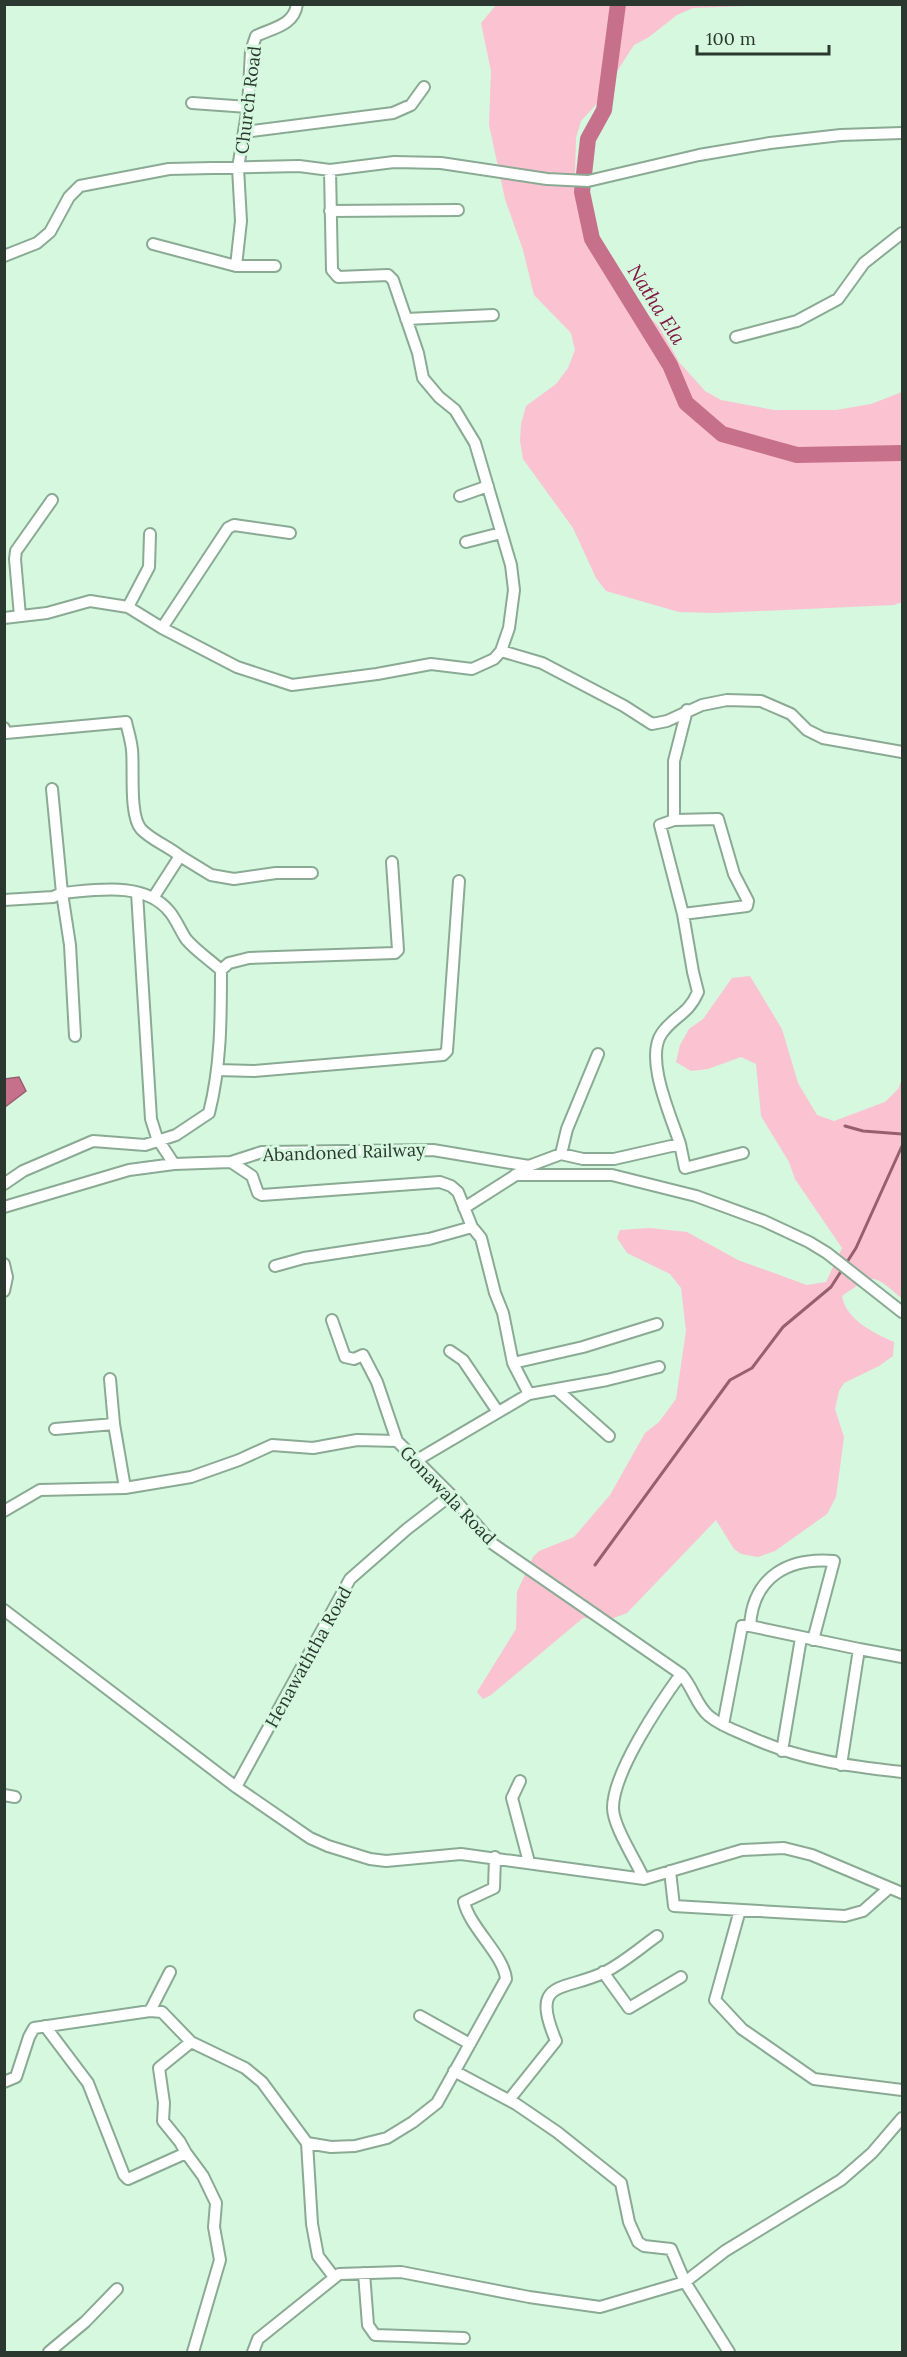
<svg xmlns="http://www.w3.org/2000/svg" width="907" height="2357" viewBox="0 0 907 2357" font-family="Lora,serif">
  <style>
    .green { fill: #fbc2d1 }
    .water { fill: #c7708b; stroke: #985f6f; stroke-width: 1.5 }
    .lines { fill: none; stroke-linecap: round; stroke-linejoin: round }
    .stream { stroke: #985f6f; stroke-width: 3 }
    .river { stroke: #c7708b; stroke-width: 16 }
    .minor-casing { stroke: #8aaa93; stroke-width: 14 }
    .minor { stroke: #fff; stroke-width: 10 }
    .labels { text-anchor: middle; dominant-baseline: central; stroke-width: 6; stroke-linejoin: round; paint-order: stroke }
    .street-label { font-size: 18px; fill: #2b382f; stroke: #d5f8df }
    .water-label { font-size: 20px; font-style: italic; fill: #811744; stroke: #d5f8df }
  </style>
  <rect width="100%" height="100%" fill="#d5f8df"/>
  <path class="green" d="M496,5H748L746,6L693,8L677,15L649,37L634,45L594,107L581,121L576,138L575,173L585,244L598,257L608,273L660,328L679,362L705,391L721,400L774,410H836L871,404L902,392V602L894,605L715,613L679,612L606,591L596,578L573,528L523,459L520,441L521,424L526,406L556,384L568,368L575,350L571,333L534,295L523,250L505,199L489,125L491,71L481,23Z
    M750,976L782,1029L798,1083L817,1115L834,1121L885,1102L898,1089L902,1079V1299C871,1272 875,1274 842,1296C846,1320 874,1333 894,1342L893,1356L879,1366L844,1383L839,1391L835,1409L844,1437L836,1497L827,1514L775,1551L758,1557L741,1554L734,1549L716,1520L627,1613L611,1619L583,1618L491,1695L483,1699L477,1692L516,1629L517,1592L533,1557L539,1551L574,1537L610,1495L645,1433L659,1422L676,1399L686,1331L681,1288L670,1274L627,1253L617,1238L620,1230L650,1228L687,1232L738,1260L807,1285L826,1282L842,1248L795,1179L789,1162L761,1116L756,1064L741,1057L708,1069L691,1071L676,1062L680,1045L689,1029L703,1019L732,978Z"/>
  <path class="water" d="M19,1077L26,1091L5,1107V1079Z"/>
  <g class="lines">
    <path class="stream" d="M845,1126L863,1131L902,1134
      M595,1565L730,1380L752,1368L783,1327L831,1287L856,1248L902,1146"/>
    <path class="river" d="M618,4L604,110L588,139L582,192L592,239L670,365L686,403L722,434L797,455L902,453"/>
    <g class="minor-casing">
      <path id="minor" d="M192,103L248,107
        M244,132L393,113L411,105L424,87
        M330,211L458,210
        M153,244L236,266H275
        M4,256L37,243L50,232L69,197L80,186L169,169L299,166L330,170L394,162L441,163L547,179L588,181L699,155L770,143L841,135L902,133
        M236,266L241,221L238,168L248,107L251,51L256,36C272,28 294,26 297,4
        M406,319L493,315
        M736,337L797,321L838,299L864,263L902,233
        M460,496L488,486
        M466,542L501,533
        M128,607L149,567L150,534
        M20,616L15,559L16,551L52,500
        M4,618L47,613L90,601L128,607L162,628L237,667L292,685L377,674L431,664L472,669L494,659L501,651L509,628L514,590L511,565L475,443L455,410L439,397L423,378L418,353L393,280L388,275L338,277L332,270L330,170
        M162,628L228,528L234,525L290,533
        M501,651L542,663L624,706L652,724L667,721L702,705L727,700L761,701L791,714L807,730L823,738L902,752
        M4,728L6,733L126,722C128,731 131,740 132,750C134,769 129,815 141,829C151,840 168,846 180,856
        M674,820L718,819L734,874L748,901L747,906L683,914
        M137,893L151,1119L157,1138L174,1164
        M153,898L180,856L211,875L234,879L276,873H312
        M4,900L53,897L62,893L52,789
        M221,970L229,963L249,958L395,953L398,950L392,862
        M217,1070L254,1071L443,1055L447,1051L459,881
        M680,1144L685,1168L743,1153
        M561,1154L567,1129L598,1054
        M231,1162L252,1176L258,1193L262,1195L440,1182L451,1186L458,1192L472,1227L481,1238L495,1293L503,1313L513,1363L529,1394L417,1460
        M515,1175H612L696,1196L764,1221L809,1242L827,1253L902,1312
        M4,1184L23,1171L93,1141L145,1145L176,1135L209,1113C221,1066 221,1019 221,970C210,960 195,950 186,939C180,930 176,919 169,911C144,881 96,890 62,893L70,945L75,1036
        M4,1207L129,1170L174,1164L231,1162L262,1152L433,1150L529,1166L561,1154L583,1159H614L680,1144C671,1116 644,1058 662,1033C675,1015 688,1015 698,992L693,972L683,914L660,825L674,820V761L687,710
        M464,1208L519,1173
        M4,1264L7,1277L4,1291
        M275,1266L304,1258L429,1239L472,1227
        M332,1320L345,1357L354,1359L363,1355L377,1382L397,1441
        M450,1351L463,1360L498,1412
        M513,1363L583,1347L657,1324
        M110,1379L114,1424
        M556,1389L609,1436
        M529,1394L607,1380L659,1367
        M55,1429L114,1424L125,1488
        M4,1511L40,1490L125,1488L191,1477L239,1460L272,1445L313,1448L357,1440L397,1441L451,1495L493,1544L681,1674C693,1687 696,1705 709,1716C721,1726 736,1731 750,1737C801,1760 848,1766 902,1772
        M4,1610L236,1787L310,1838L328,1846L370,1859L386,1861L461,1854L644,1879L742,1850L784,1848L812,1855L902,1893
        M750,1626C753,1577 788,1557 834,1561L813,1640
        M859,1649L902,1657
        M723,1725L742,1626H750L859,1649L841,1765
        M782,1751L801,1638
        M520,1781L512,1798L529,1862
        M236,1787L350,1579L407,1529L451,1495
        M4,1795L15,1797
        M670,1871L674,1906L845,1916L863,1911L888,1889
        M644,1879C636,1861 613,1826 613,1808C613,1772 660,1703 681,1674
        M740,1910L715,2000L742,2029L814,2079L902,2090
        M603,1972L629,2008L681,1977
        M150,2011L170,1972
        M420,2016L470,2044
        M45,2026L88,2083L124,2175L128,2179L186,2153L203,2176L216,2203L214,2227L220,2260L193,2352
        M454,2071L516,2104L557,2132L621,2183L629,2222L638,2242L644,2246L671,2249L685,2282L729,2352
        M4,2082L16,2077L29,2037L34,2028L150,2011L162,2012L191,2042L245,2068L262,2082L307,2143L331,2147L355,2146L387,2138L413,2122L437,2103L506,1979C504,1955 470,1928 464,1902L494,1888L495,1857
        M509,2100L556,2041C530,1979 561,1992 603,1973C622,1964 640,1948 657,1936
        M307,2143L312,2224L318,2256L334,2277
        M186,2153L180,2142L163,2121L164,2103L159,2068L191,2042
        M364,2273L368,2325L375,2335L464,2338
        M49,2352L85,2322L117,2289
        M253,2352L258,2339L339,2274L401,2272L529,2297L600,2307L685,2282L725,2251L841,2180L872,2153L902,2118"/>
    </g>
    <use href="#minor" class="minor"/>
  </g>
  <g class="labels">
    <g class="street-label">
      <text transform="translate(248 100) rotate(-83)">Church Road</text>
      <text transform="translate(344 1152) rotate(-2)">Abandoned Railway</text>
      <text transform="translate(448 1495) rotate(46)">Gonawala Road</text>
      <text transform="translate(308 1657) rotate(-61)">Henawaththa Road</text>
    </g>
    <g class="water-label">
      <text transform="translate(657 304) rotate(58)">Natha Ela</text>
    </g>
  </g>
  <rect width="907" height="2357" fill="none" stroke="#2b382f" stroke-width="12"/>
  <path d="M697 45v9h132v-9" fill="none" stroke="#2b382f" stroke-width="3"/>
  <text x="706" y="45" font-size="18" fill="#2b382f" stroke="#d5f8df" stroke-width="4.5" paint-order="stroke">100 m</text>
</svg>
